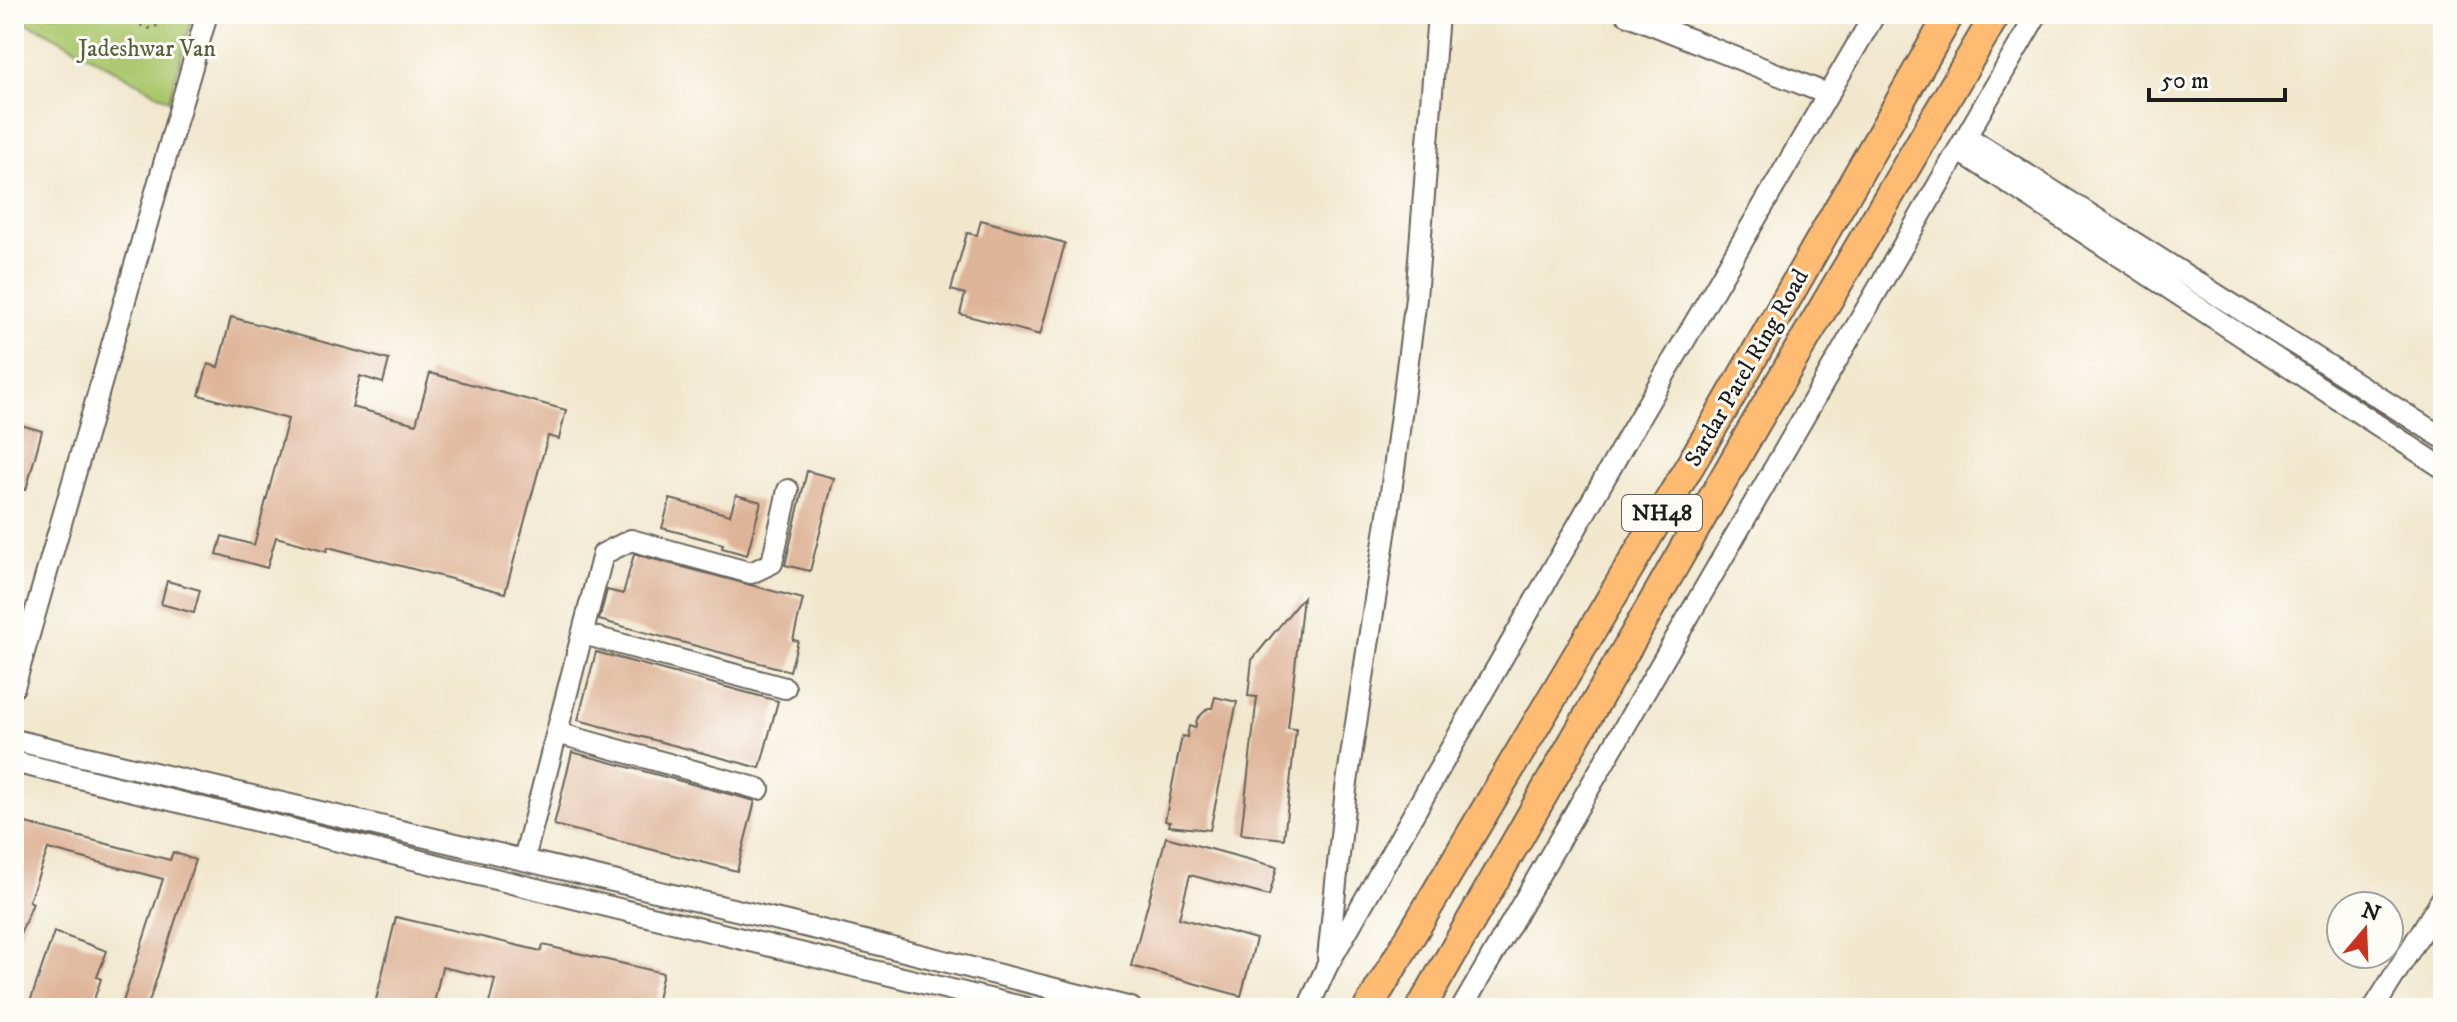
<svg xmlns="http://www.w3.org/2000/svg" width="2457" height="1022" viewBox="0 0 2457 1022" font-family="'IM FELL DW Pica',serif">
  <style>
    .green { fill: #abc76d; stroke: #647244; stroke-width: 2 }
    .building { fill: #deb498 }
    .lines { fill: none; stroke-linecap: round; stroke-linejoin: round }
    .minor-casing { stroke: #67635a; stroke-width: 24 }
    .highway-casing { stroke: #67635a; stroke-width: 32 }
    .path { stroke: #67635a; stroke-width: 3; stroke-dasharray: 2 6; stroke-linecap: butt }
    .minor { stroke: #fff; stroke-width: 20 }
    .highway { stroke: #febb71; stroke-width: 28 }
    .labels { text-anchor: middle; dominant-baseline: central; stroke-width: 6; stroke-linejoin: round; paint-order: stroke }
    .shield { fill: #fdfcf7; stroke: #605f5e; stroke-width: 2 }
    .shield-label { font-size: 22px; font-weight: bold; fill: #1c1c1c }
    .park-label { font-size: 24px; fill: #55603c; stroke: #fdfcf7 }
    .street-label { font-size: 24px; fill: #1c1c1c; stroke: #fdfcf7 }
  </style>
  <rect width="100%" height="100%" fill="#fdfcf7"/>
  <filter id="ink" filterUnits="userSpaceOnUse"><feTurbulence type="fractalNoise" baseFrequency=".0125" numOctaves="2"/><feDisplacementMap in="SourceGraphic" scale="16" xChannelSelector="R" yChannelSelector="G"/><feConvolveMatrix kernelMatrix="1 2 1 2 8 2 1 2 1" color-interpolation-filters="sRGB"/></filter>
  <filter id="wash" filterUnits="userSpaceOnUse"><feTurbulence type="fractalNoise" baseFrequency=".006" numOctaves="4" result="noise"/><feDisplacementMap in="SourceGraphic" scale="32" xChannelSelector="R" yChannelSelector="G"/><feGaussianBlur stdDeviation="1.8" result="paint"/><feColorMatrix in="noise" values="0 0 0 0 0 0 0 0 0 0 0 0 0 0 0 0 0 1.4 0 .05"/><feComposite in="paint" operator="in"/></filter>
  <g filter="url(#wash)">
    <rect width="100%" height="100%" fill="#f1e7cd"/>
    <path class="green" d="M14,14H194L169,100L41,29L14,19Z"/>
    <g id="blocks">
      <path class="building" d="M981,220L1065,243L1040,335L960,314L965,294L951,290L967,233L977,235Z
        M231,317L389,360L383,383L360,376L352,407L416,424L430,373L566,410L559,439L548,436L505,593L328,547L327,551L276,537L267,568L217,554L222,536L254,545L288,419L199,395L208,364L218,367Z
        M14,423L42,431L26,490L14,487Z
        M807,471L834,478L810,571L785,565Z
        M736,495L761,502L747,555L722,548L723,544L662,528L670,499L730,515Z
        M634,554L803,599L793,640L798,641L790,671L599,620L607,590L623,594Z
        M167,581L200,590L194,613L161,604Z
        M1303,597L1288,728L1296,729L1284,839L1241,834L1257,697L1248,696L1252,660Z
        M596,652L778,701L760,768L578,720Z
        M1215,697L1237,702L1210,830L1169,826L1170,822L1165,821L1182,736L1187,737L1189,726L1195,728L1197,719L1208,708H1212Z
        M572,752L755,801L737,871L554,825Z
        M14,820L170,860L173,852L195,860L147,1008H121L163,879L48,849L29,901L33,903L14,949Z
        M1166,837L1277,867L1269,896L1190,875L1179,918L1256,939L1241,996L1131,966Z
        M396,917L541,951L543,945L663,973L655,1008H623L583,999L582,1008H488L495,979L442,967L433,1008H374Z
        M54,932L107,951L97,977L101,979L91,1008H28Z"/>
    </g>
  </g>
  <g filter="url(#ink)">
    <use href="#blocks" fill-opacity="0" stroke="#67635a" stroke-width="2"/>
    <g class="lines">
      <g class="minor-casing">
        <path id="minor" d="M1626,14L1827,94
          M1966,136L2443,438
          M1958,150L2443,468
          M583,634L785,688
          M14,687L207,14
          M557,733L759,789
          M14,740L817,929L1131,1008
          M14,762L1026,1008
          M524,859L603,554L631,540L751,573L772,563L788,490
          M1328,958L1346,789L1389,508L1416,298L1438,14
          M1308,1008L1327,966L1627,439L1875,14
          M1462,1008L2037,14
          M2374,1008L2443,897"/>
      </g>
      <g class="highway-casing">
        <path id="highway" d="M1368,1008L1724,408L1950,14
          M1421,1008L1754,426L1996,14"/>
      </g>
      <path class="path" d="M120,14L126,20L151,29L166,21L168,14"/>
      <use href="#minor" class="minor"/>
      <use href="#highway" class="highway"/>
    </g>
  </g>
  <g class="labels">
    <rect class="shield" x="1622" y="495" width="80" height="36" rx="6"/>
    <g class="shield-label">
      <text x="1662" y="513">NH48</text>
    </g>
    <g class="park-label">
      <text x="147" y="49">Jadeshwar Van</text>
    </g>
    <g class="street-label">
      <text transform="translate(1747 368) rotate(-60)">Sardar Patel Ring Road</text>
    </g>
  </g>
  <rect width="2457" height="1022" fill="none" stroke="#fdfcf7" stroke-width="48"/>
  <g transform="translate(2365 930) rotate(19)"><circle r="38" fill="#fdfcf7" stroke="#a3a29f" stroke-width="2"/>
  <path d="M0-6L14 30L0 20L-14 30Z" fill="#c8321e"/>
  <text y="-12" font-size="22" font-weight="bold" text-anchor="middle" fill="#1c1c1c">N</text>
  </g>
  <path d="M2149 88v12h136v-12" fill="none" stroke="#1c1c1c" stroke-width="4"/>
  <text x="2161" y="88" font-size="24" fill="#1c1c1c" stroke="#fdfcf7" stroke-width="6" paint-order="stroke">50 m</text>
</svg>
